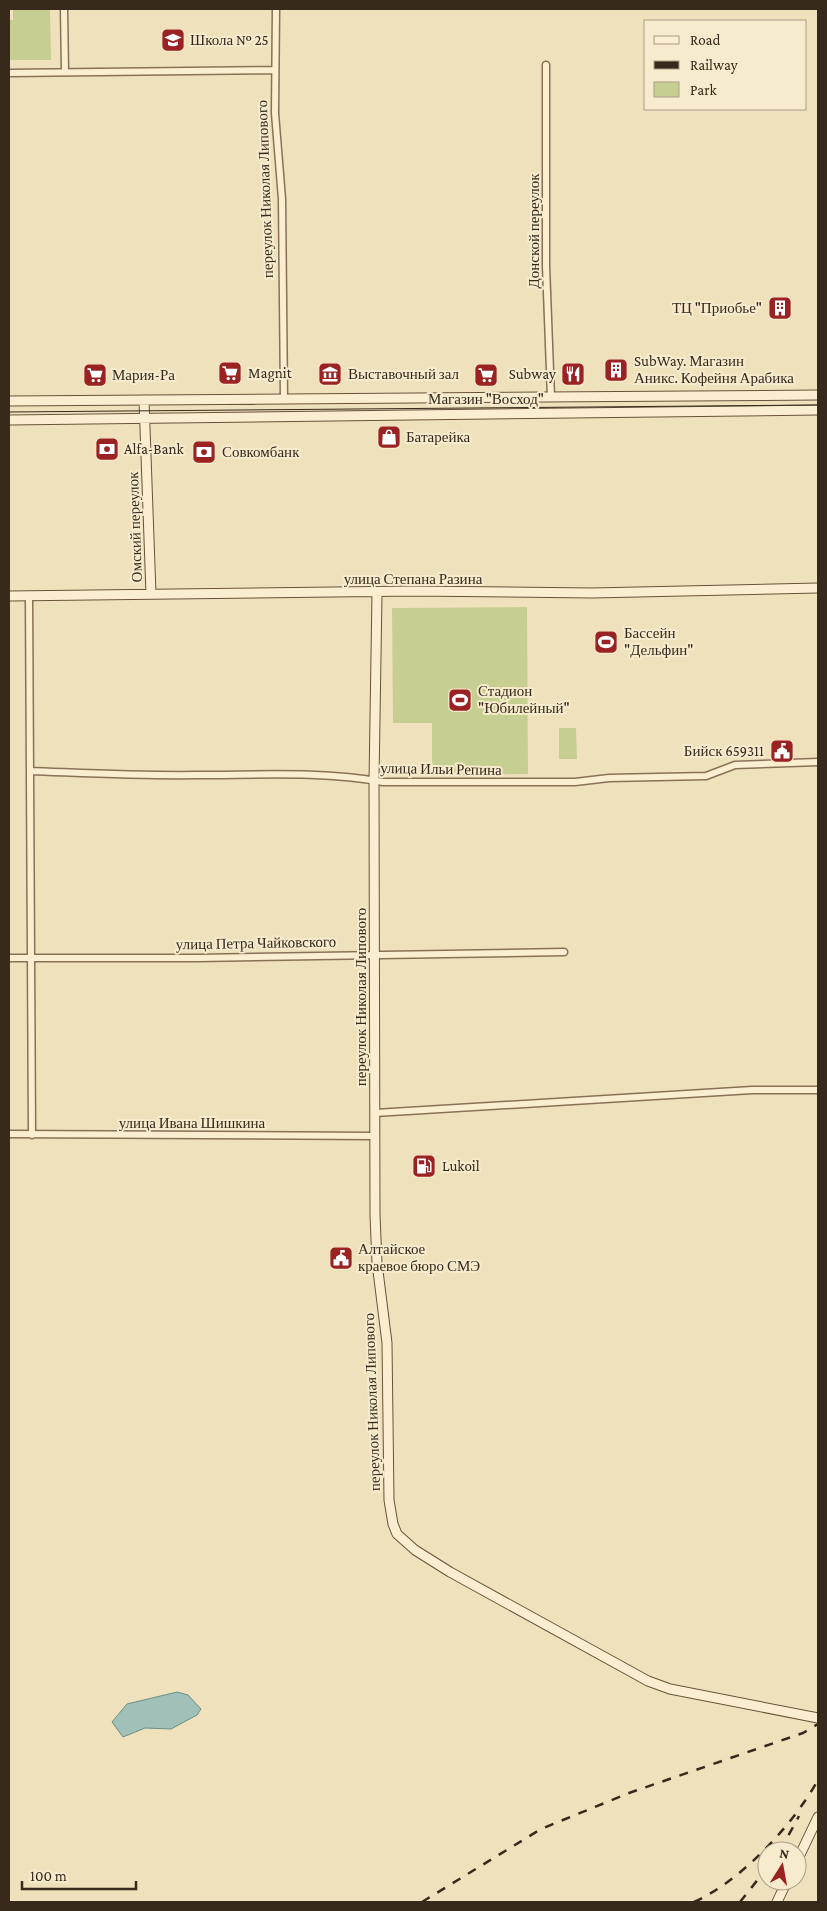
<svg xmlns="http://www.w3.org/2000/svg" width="827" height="1911" viewBox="0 0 827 1911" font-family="'Crimson Pro',serif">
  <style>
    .green { fill: #c7ce91 }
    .water { fill: #a1c1b8; stroke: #688f86 }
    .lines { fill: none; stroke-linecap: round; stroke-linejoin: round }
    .street-casing { stroke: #897155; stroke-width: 9 }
    .secondary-casing { stroke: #6a5239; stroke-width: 11 }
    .street { stroke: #fbeed0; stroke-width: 6 }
    .secondary { stroke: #fbeed0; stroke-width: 9 }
    .tram { stroke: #37291b; stroke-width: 1 }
    .rail { stroke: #37291b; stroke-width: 2.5; stroke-dasharray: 9 9; stroke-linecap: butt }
    .labels { text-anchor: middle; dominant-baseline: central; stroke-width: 4; stroke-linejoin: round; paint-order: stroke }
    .poi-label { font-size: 15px; fill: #37291b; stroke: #f7ebcd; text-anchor: start }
    .street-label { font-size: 15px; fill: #37291b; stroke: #f7ebcd }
  </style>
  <rect width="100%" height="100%" fill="#f0e1bd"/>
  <path class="green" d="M13,9H50L51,60H9V20H13Z
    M527,607L528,774L432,775V723H393L392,608Z
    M559,728H576L577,759H559Z"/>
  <path class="water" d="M177,1692L188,1695L201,1709L197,1715L171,1729L145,1728L123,1737L112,1722L127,1704Z"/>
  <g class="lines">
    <g class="street-casing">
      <path id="street" d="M64,9L65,72
        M276,9L275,113L282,199L284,399
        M546,65V266L551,397
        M9,73L275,70
        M29,596L32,1135
        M30,771C86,773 142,776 197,775C259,775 322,771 383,782H575L609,778L706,776L735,765L818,762
        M9,958H198L564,952
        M375,1113L752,1090H818
        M9,1134L375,1136"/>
    </g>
    <g class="secondary-casing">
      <path id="secondary" d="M144,400L151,594
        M9,401L818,395
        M9,420L818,410
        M377,593L374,781L375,1215L377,1263L387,1343L389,1500L393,1524L397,1534L415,1550L450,1572L648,1681L670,1689L818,1718
        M9,596L413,591L592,593L818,588
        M797,1861L818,1817
        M777,1902L787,1881"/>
    </g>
    <use href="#street" class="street"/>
    <use href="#secondary" class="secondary"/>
    <path class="tram" d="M9,412L818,405"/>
    <path class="rail" d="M780,1851L799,1816
      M422,1902L541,1829L629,1793L803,1733L818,1724
      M694,1902C741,1881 793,1825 818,1780
      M740,1902L767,1868"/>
  </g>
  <defs>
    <g id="school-square" transform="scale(1.25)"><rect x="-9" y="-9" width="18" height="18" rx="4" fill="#9b2222" stroke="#f7ebcd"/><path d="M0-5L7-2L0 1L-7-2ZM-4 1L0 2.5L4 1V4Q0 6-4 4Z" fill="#fff"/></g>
    <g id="building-square" transform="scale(1.25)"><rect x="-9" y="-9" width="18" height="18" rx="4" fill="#9b2222" stroke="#f7ebcd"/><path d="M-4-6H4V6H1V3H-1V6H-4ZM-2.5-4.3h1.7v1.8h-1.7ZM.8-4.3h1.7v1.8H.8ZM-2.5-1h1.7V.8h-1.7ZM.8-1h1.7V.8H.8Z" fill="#fff"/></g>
    <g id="supermarket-square" transform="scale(1.25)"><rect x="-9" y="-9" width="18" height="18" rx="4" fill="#9b2222" stroke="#f7ebcd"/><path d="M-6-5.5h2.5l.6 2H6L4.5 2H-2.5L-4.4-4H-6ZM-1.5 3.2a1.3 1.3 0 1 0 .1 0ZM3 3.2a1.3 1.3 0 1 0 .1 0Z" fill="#fff"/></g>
    <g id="museum-square" transform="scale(1.25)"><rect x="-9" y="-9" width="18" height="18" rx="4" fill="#9b2222" stroke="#f7ebcd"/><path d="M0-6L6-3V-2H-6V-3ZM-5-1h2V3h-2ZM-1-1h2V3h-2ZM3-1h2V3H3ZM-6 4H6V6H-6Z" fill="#fff"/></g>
    <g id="restaurant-square" transform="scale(1.25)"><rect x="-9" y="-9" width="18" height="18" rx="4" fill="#9b2222" stroke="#f7ebcd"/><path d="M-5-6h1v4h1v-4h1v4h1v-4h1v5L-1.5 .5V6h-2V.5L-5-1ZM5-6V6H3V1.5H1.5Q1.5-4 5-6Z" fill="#fff"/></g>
    <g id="shop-square" transform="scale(1.25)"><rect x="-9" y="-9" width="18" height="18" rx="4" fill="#9b2222" stroke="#f7ebcd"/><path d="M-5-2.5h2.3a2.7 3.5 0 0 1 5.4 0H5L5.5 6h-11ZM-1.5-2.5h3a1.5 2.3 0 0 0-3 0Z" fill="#fff"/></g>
    <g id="bank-square" transform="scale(1.25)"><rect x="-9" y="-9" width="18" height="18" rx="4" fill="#9b2222" stroke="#f7ebcd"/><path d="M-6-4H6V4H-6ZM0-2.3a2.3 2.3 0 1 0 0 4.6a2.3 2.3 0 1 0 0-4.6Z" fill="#fff"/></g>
    <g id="stadium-square" transform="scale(1.25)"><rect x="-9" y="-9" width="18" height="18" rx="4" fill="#9b2222" stroke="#f7ebcd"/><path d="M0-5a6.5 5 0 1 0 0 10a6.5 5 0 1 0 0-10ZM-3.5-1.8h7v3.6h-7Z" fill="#fff"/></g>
    <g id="civic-square" transform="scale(1.25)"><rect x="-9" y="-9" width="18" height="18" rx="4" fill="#9b2222" stroke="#f7ebcd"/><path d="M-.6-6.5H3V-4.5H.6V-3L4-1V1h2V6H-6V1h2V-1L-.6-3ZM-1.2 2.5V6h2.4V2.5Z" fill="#fff"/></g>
    <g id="fuel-square" transform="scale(1.25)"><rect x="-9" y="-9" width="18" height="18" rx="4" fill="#9b2222" stroke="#f7ebcd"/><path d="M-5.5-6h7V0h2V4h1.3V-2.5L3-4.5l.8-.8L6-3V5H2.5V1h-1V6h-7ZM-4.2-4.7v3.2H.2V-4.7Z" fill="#fff"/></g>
  </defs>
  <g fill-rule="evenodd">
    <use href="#school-square" x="173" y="40"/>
    <use href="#building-square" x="780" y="308"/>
    <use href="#building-square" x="616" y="370"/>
    <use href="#supermarket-square" x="230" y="373"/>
    <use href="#museum-square" x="330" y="374"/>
    <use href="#restaurant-square" x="573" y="374"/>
    <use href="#supermarket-square" x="95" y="375"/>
    <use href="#supermarket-square" x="486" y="375"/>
    <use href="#shop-square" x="389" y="437"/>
    <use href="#bank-square" x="107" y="449"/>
    <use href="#bank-square" x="204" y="452"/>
    <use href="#stadium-square" x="606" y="642"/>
    <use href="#stadium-square" x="460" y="700"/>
    <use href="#civic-square" x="782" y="751"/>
    <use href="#fuel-square" x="424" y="1166"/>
    <use href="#civic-square" x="341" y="1258"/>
  </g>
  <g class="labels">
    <g class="poi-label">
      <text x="190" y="40">Школа № 25</text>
      <text x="762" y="308" text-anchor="end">ТЦ "Приобье"</text>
      <text x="634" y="361">SubWay. Магазин<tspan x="634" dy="17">Аникс. Кофейня Арабика</tspan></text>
      <text x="248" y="373">Magnit</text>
      <text x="348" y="374">Выставочный зал</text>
      <text x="556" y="374" text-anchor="end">Subway</text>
      <text x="112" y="375">Мария-Ра</text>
      <text x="486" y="399" text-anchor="middle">Магазин "Восход"</text>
      <text x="406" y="437">Батарейка</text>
      <text x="124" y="449">Alfa-Bank</text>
      <text x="222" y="452">Совкомбанк</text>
      <text x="624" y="633">Бассейн<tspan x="624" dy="17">"Дельфин"</tspan></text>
      <text x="478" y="691">Стадион<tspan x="478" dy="17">"Юбилейный"</tspan></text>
      <text x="764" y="751" text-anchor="end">Бийск 659311</text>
      <text x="442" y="1166">Lukoil</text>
      <text x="358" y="1249">Алтайское<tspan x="358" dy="17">краевое бюро СМЭ</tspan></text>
    </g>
    <g class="street-label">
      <text transform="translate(265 189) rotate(-92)">переулок Николая Липового</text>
      <text transform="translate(534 231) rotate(-90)">Донской переулок</text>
      <text transform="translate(135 527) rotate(-92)">Омский переулок</text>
      <text x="413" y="579">улица Степана Разина</text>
      <text transform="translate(441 769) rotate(1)">улица Ильи Репина</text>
      <text transform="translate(256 943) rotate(-1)">улица Петра Чайковского</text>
      <text transform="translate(361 997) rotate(-90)">переулок Николая Липового</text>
      <text x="192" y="1123">улица Ивана Шишкина</text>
      <text transform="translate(372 1402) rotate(-92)">переулок Николая Липового</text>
    </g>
  </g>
  <rect width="827" height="1911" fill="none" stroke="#37291b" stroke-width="20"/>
  <rect x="644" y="20" width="162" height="90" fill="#f7ebcd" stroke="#aa9d86"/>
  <rect x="654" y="36" width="25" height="8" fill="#fbeed0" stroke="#aa9d86"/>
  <text x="690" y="45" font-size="15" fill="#37291b">Road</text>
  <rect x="654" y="61" width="25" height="8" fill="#37291b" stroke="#aa9d86"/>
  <text x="690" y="70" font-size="15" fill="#37291b">Railway</text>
  <rect x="654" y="82" width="25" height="15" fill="#c7ce91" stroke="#aa9d86"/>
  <text x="690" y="95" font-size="15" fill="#37291b">Park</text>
  <g transform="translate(782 1866) rotate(11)"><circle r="24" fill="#f7ebcd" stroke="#aa9d86"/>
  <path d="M0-4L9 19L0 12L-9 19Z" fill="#9b2222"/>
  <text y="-8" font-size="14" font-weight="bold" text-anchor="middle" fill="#37291b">N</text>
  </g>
  <path d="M22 1881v8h114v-8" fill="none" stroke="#37291b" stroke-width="2.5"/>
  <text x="30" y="1881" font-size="15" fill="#37291b" stroke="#f7ebcd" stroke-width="4" paint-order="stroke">100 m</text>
</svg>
